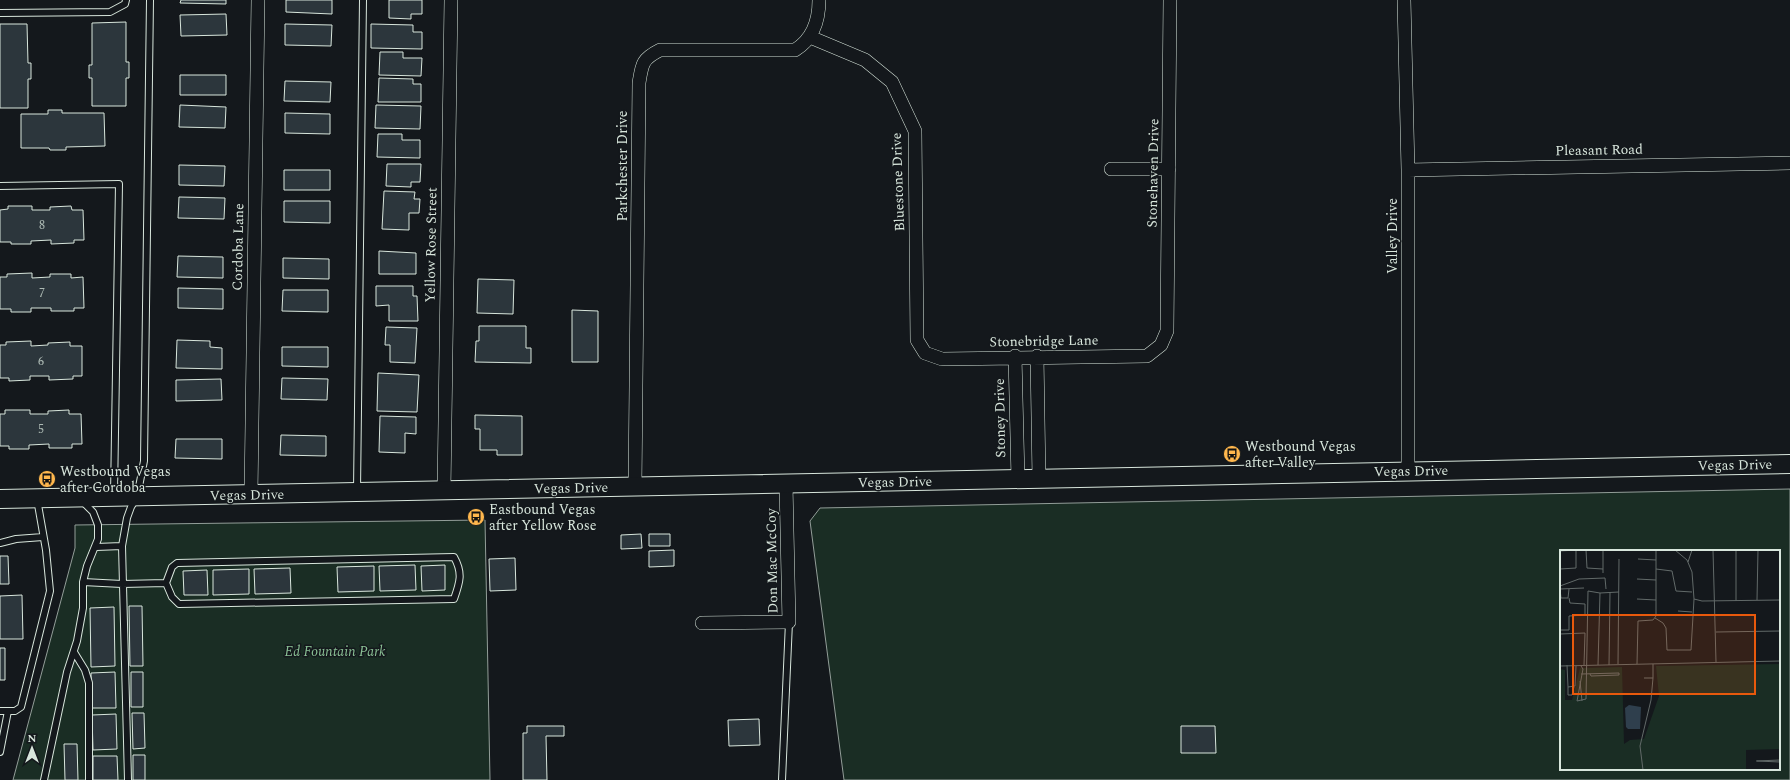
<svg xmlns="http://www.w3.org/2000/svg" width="1790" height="780" viewBox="0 0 1790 780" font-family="Spectral,serif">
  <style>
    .green { fill: #1a2d24; stroke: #939e99; fill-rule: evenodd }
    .building { fill: #2c363c; stroke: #d8e6dc }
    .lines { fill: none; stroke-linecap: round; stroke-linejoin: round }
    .lane-casing { stroke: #d8e6dc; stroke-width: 8 }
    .street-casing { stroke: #d8e6dc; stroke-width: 14 }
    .secondary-casing { stroke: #d8e6dc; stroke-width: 20 }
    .lane { stroke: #14181c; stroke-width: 6 }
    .street { stroke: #14181c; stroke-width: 13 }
    .secondary { stroke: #14181c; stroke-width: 18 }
    .labels { text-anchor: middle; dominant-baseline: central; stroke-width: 3; stroke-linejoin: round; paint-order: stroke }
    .number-label { font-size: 12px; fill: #adbab4 }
    .street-label { font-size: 14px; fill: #d8e6dc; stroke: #14181c }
    .poi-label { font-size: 14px; fill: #d8e6dc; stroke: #14181c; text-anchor: start }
    .park-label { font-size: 14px; font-style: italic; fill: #8ac095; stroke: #14181c }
    .inset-road { fill: none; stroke: #626a69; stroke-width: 1 }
    .view { fill: #e8590c; fill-opacity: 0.15; stroke: #e8590c; stroke-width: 2 }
    .inset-edge { fill: none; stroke: #d8e6dc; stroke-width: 2 }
  </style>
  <rect width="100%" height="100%" fill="#14181c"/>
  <path class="green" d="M1790,489V780H844L810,521L820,508ZM1561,551H1779V769H1561Z
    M485,520L490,780H13L75,548V525Z"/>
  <path class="building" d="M181,0H226V4L180,3Z
    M286,0H332V14L286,12Z
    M389,0H422V14H411V19L389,18Z
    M226,14L227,35L181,36L180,15Z
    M126,22V62H129V78H126V106H92V78H89V65H92V23Z
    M0,24H27L28,63H31V79H28V108H0Z
    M285,24L332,25L331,46L285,45Z
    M371,24L413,25V32H422V49L371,48Z
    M380,52H403V58H422L421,76L379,75Z
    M180,75H226V95H180Z
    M379,78L413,79V84H421V102H378Z
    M285,81L331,82L330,102L284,101Z
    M180,105L226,107L225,128L179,127Z
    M376,105L421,106L420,129L375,128Z
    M48,110H62V113H104L105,146L66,147V150H50L49,148H21V114H48Z
    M285,113L330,114V134L285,133Z
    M378,134H402V140H420V158L377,157Z
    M387,164H421L420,182H411V187L386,186Z
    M179,165L225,166L224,186L179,185Z
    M284,170H330V190H284Z
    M384,191L415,192L414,199H420L419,213H409V230L382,229Z
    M179,197L225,198L224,219L178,218Z
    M284,201H330V223L284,222Z
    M8,206H32V210H50V207L71,206L72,210H83L84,240H74V243L51,244V240L31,241V244H11V242H0V210L8,209Z
    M379,251L416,253V274H379Z
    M178,256L223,257V278L177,277Z
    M283,258L329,259V279L283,278Z
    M32,273V278L50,277V274H71V278L83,277L84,308H74V311H51V308H31V312H11V309H0V277H7V274Z
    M478,279L514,280L513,314L477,313Z
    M376,286H413V296H417L418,321H389V305L376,306Z
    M178,288L223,289V309L178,308Z
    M283,290H328V312L282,311Z
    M572,310L598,311V362H572Z
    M479,326H526V348H531V363L475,362L476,341H479Z
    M386,327L417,328L415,363L390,362V345H385Z
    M177,340L210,341V347L222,348V369L176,368Z
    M31,341V346L48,345V343L70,342V346H82V376H73V379L49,380V376H30V380L9,381V378H0V345H6V342Z
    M282,347H328V367L282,366Z
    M378,373L419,375L417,412L377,411Z
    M282,378L328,379L327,400L281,399Z
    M221,379L222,400L176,401V380Z
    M5,410H30V414H48V411L69,410V414H81L82,444H72V448H49V444L29,445V449H9V446H0V414H5Z
    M475,415L522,416V455H497V450H480V429H475Z
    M380,416L416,417V434L405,433V453L379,452Z
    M281,435L326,436V456L280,455Z
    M176,439H222V459L175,458Z
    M641,534L642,548L621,549V535Z
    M649,534H670V546H649Z
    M674,550V566L649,567V551Z
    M0,556H8L9,584H0Z
    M515,558L516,590L490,591L489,559Z
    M415,565L416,590L380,591L379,566Z
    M445,565V590L422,591L421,566Z
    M374,566V591L338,592L337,567Z
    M290,568L291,593L255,594L254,569Z
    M249,569V594L213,595V570Z
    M207,570L208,595H184L183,571Z
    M22,595L23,639H0V596Z
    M129,606H142L143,666H130Z
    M114,607L115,666L91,667L90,608Z
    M0,648H5V680H0Z
    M115,672L116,708H92L91,673Z
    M131,672H143V707H131Z
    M132,713H144L145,748L133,749Z
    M116,714L117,749L93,750L92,715Z
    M759,719L760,745L729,746L728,720Z
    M527,726H564V736H546L547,780H523V733H527Z
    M1181,726H1215L1216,753H1181Z
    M64,744H77L78,780H65Z
    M133,755H145V780H133Z
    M93,756H117L118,780H93Z"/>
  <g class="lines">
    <g class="lane-casing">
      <path id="lane" d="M0,13L110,12L125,4L126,0
        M0,186L119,184L114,495
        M357,490L363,0
        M0,543L16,539L43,537
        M96,547L122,546
        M83,582L122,584L166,583L172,567L177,563L454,557C463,573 460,582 454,599L179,604L172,597L166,583
        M74,652L85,670L89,683V780
        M0,711H15L21,707L50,591L46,550L37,499
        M0,752L8,711
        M44,780L67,672L77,641L83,608V582L87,566L98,539V525L93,512L81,500
        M128,780L122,546L127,518L131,507L137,497L144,461L150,0
        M782,780L789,622"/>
    </g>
    <g class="street-casing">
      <path id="street" d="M1404,0L1408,170V471
        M810,37L865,60L892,82L915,131L917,340L925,353L942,359L1147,356L1161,345L1167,331L1170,0
        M1111,169H1169
        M1408,170L1790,163
        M1015,356L1018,479
        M1037,356L1039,479
        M635,487L639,83C642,64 642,59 660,50H795C813,39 819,21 819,0
        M444,491L451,0
        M251,494L258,0
        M702,623L789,622L786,484"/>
    </g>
    <g class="secondary-casing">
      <path id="secondary" d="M0,499L1790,464"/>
    </g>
    <use href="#lane" class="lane"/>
    <use href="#street" class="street"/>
    <use href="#secondary" class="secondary"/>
  </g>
  <defs>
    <g id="bus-disc" transform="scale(0.9)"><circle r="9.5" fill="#ffb74d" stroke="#14181c"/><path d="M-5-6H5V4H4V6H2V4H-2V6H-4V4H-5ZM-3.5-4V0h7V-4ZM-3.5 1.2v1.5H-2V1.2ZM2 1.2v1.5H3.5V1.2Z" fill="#111"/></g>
  </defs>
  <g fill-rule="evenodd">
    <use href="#bus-disc" x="1232" y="454"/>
    <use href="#bus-disc" x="47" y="479"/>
    <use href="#bus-disc" x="476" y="517"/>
  </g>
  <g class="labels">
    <g class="number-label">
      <text x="42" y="225">8</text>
      <text x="42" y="293">7</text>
      <text x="41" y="361">6</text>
      <text x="41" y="429">5</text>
    </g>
    <g class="street-label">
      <text transform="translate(1599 150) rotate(-1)">Pleasant Road</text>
      <text transform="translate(622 166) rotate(-90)">Parkchester Drive</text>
      <text transform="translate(1153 173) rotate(-89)">Stonehaven Drive</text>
      <text transform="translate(898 182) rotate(-92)">Bluestone Drive</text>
      <text transform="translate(1392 236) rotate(-90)">Valley Drive</text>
      <text transform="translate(431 245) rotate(-89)">Yellow Rose Street</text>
      <text transform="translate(238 247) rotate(-89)">Cordoba Lane</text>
      <text transform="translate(1044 341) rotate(-1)">Stonebridge Lane</text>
      <text transform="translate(1000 418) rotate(-91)">Stoney Drive</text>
      <text transform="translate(1735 465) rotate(-1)">Vegas Drive</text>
      <text transform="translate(1411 471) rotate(-1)">Vegas Drive</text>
      <text transform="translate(895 482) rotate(-1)">Vegas Drive</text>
      <text transform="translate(571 488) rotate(-1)">Vegas Drive</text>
      <text transform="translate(247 495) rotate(-1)">Vegas Drive</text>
      <text transform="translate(772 561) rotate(-91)">Don Mac McCoy</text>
    </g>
    <g class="poi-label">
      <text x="1245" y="446">Westbound Vegas<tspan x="1245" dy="16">after Valley</tspan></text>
      <text x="60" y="471">Westbound Vegas<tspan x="60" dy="16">after Cordoba</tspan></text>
      <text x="489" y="509">Eastbound Vegas<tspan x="489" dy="16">after Yellow Rose</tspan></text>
    </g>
    <g class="park-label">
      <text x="335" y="651">Ed Fountain Park</text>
    </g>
  </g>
  <g transform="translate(1560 550)">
    <rect width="220" height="220" fill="#14181c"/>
    <path d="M220,114V199L186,200V220H0V119L5,120V150H12L20,118L62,117L64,194L70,190L84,189L99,146L96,116Z" fill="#1a2d24"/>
    <path d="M69,155L81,157L80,179H68L66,177L65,158Z" fill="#2f3f4d"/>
    <path class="inset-road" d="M26,0L27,18L43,19M153,0L156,112M0,1L16,0V18L0,19M78,9L96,10M128,12L132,0M96,19L112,21L116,41L132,42M43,23V0M77,29L96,30M0,36L19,29L45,28L46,39M0,39L1,48H8L9,39M0,39L24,38M40,43L59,42M77,49L96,50M134,49L142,51L220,50M197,50L198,0M176,51V0M118,61L132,62M95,68L103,73L106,78L107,100H131L134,49L132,22L127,10L115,0M0,80H9V66L25,65V54L10,53L9,48M156,82L220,81M0,84L25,83L24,115M58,114L59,9M77,114L78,71L93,70L96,66V0M7,115L8,137L15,136L16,116M38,115L40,43M49,115L50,42M0,116L220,111M21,116L23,119L17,151L26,149L28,41L40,43M21,124L59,123V125L31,126L30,124M84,128H93V114M20,131L22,151M8,137V145H12L14,137M196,211L220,210M197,211L220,212M83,220L80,196L91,150L93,128"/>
    <path class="view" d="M13,65H195V144H13Z"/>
    <rect width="220" height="220" class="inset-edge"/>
  </g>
  <g transform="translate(32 748)" stroke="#14181c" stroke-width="3" paint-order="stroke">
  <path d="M0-3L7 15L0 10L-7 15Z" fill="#d8e6dc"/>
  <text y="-6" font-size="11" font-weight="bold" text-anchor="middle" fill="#d8e6dc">N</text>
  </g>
</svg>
